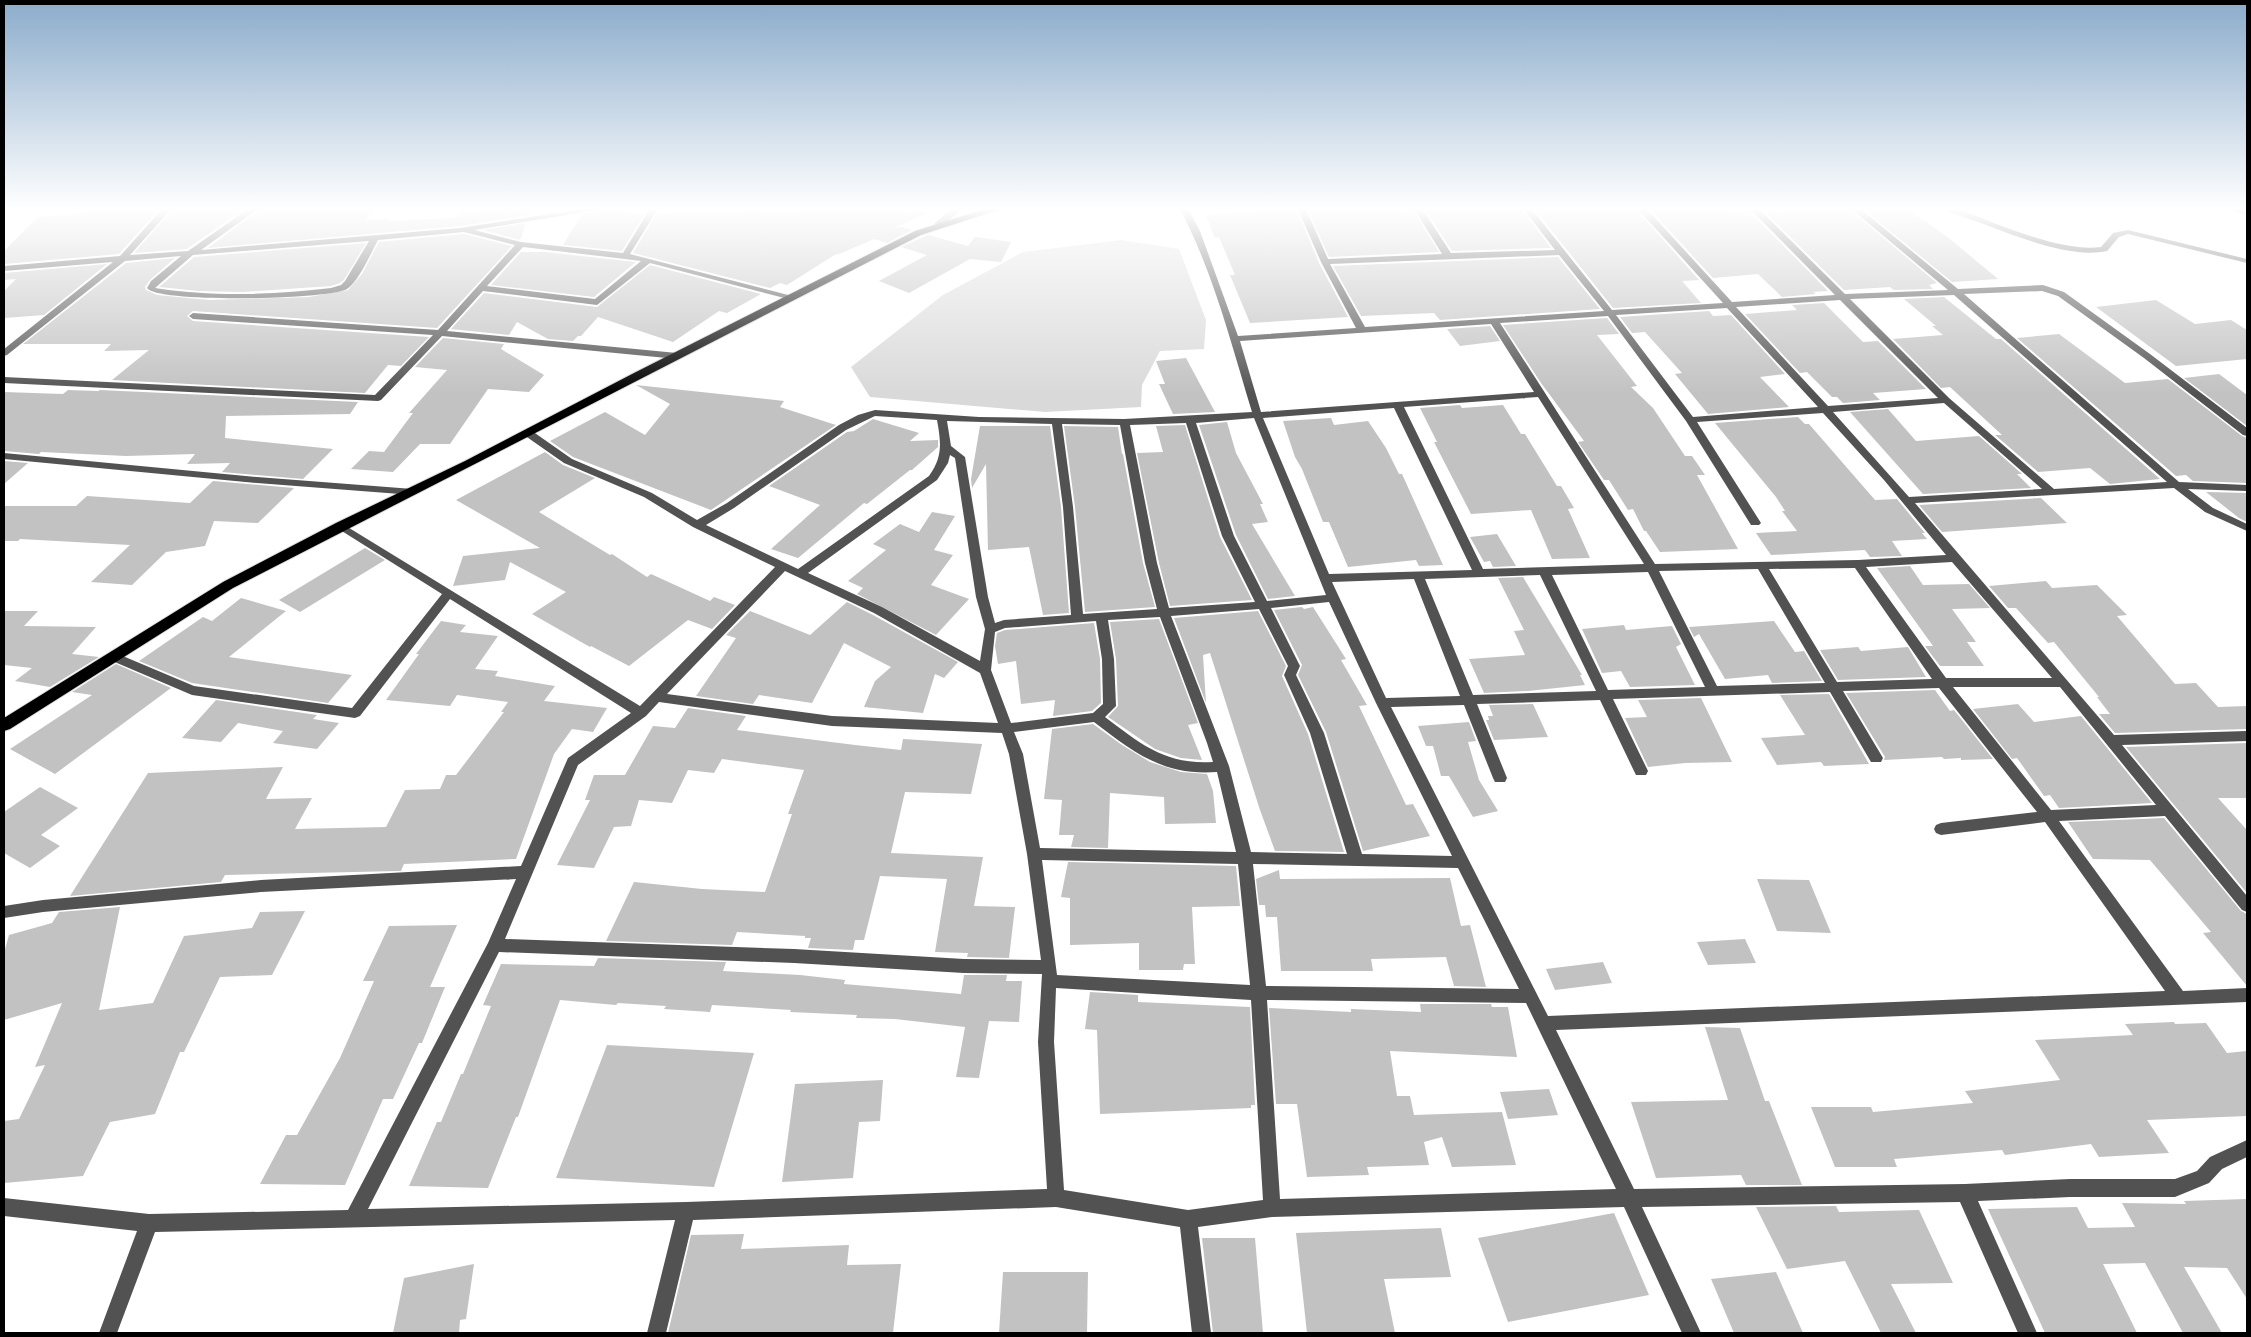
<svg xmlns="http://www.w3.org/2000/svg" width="2251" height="1337" viewBox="0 0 2251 1337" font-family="Karla,sans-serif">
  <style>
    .green { fill: #d9d9d9 }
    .building { fill: #c2c2c2 }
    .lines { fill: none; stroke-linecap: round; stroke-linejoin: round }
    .highway-casing { stroke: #dbdbdb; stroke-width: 2 }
    .minor { fill: #525252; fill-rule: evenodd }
    .highway { fill: #000; fill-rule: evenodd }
  </style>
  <rect width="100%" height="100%" fill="#fff"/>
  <path class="green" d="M1122,240L1179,249L1206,320L1204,349L1160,351L1142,385L1141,407L1045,412L870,397L851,367L943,295L1023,252Z"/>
  <path class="building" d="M90,207H161L119,254L4,264V251L38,217L76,214L86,212Z
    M175,207H247L187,249L134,253Z
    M263,207H326L325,209L376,207L366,220L390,219L388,221L457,218L458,213L503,207H532L529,215L460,226L208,248Z
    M809,207H866L928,212L895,228L902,227L912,230L887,243L874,239L839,254H836L787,285L780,283L770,288L633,253L657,213L742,212L743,210L806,211Z
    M1393,207L1398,211L1413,210L1439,252L1329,257L1307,208Z
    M1455,207H1520L1551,248L1452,251L1425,209Z
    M1533,207H1634L1699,280L1682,281L1701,303L1613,308Z
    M1648,207H1725L1730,212H1750L1828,291L1813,292L1816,294L1782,297L1758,274L1713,278Z
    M1905,207L1950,239L1998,279L1952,282L1862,208Z
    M1296,208L1319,263L1348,317L1250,323L1230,275H1235L1219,237L1215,238L1206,215Z
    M1848,208L1937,283L1929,285L1933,289L1894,290L1890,287L1844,290L1764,211Z
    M615,209L616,211H630L629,213H645L622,251L563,245L582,214Z
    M526,223L520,240L483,230Z
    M464,234L512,246L437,328L193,311L187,316L193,321L429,337L401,366L388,365L365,393L112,380L149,350L104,351L111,344H23L126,263L175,258L150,280L145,287L146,290L157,295L209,300L309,297L348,290L362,274L379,242Z
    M928,235L968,246L975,237L1011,242L1001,262L970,259L909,293L879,281L927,255L901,247Z
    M366,243L344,280L340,283L331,286L243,292L199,291L159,287L194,257Z
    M521,252H545L636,262L594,297L491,285Z
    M1558,257L1600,309L1440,320L1434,313L1361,316L1333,266Z
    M107,264L44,315L4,318V291L16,279L4,280V273Z
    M650,265L761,294L727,313L719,311L673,342L598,317L581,336H578L573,341L548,339L517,322L509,335L451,329L484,293L597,307Z
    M1944,297L1996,339H2001L2160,479L2110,484L2090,468L2038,472L1995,435H2002L1950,387L1941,388L1893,339L1943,335L1932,326H1936L1904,299Z
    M2156,300L2195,324L2231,320L2247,330V359L2176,366L2096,307Z
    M1824,303L1863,342L1878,341L1926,389L1873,393L1880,400L1843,403L1837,397H1832L1807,372L1800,373L1745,314L1797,310L1792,305Z
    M1709,311L1713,316L1731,315L1785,374L1760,377L1789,407L1708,414L1675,374L1682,373L1645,332L1632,333L1620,317Z
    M1607,318L1619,334L1597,335L1637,386L1631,387L1653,408L1685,456H1692L1705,475H1697L1738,549L1660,552L1646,531H1644L1633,509L1628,510L1609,480H1604L1578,442L1584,441L1541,383L1503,325Z
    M1490,326L1500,341L1460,346L1447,329Z
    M2059,334L2125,383L2168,379L2242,436L2247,438V483L2193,481L2186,475L2176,476L2017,338Z
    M443,338L504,344L501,349L544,375L529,392L488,389L450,444H420L393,472L351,469L369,451L384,452L413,413H409L447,370L415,367Z
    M1186,358L1215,412L1173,414L1159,384H1165L1156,361Z
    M2219,374L2247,395V426L2184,378Z
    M636,385L784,401L780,407L836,425L711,510L573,457L550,441L605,412L645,435L670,404Z
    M68,390L98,391L100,390L358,402L350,414L226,416L225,438L333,449L303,479L222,472L230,463L187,464L195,454L126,456L41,452L39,454L4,451V392L63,394Z
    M1460,405L1462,408L1503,405L1521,434H1525L1557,486H1561L1574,508L1568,509L1590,558L1552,559L1531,510L1471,514L1434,442H1437L1420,408Z
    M1888,409L1916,441L1979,436L2022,474H2017L2031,488L1923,494L1850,412Z
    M1798,417L1805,424H1809L1875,500L1897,499L1925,533H1922L1927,539L1892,541L1902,556L1870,557L1865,550L1771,555L1756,533L1797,531L1782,511H1785L1776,497L1715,423Z
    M1331,418L1334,425L1368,421L1386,448L1399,474H1402L1443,565L1419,566L1416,560L1348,567L1329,522H1323L1302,469L1295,457L1283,421Z
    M873,419L919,433L910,441L938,440V447L912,470H910L867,504L864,503L798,558L771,549L820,505L769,486L847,432L854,431Z
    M1227,422L1236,453L1263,504H1260L1268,522L1252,524L1295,596L1268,599L1236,535L1199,425Z
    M1185,425L1220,537L1252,600L1170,606L1159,563L1137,453L1163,452L1156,426Z
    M980,426H1050L1061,507L1069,613L1043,615L1029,547L988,550L986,464L972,488L971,479Z
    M1064,426L1118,427L1122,454H1123L1143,563L1155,607L1085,612L1075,507Z
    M545,452L563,465L595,478L539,512L610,555L612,554L647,577L651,574L710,601L714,597L735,605L712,629L688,620L629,666L591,646L590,647L532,614L566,592L510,562L505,580L453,586L463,556L540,548L456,500Z
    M4,461L28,463L4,484Z
    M213,481L294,488L258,523L214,521L205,546L166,552L132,585L91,582L130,545L20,539L18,541H4V506H76L87,496L190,503Z
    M2206,492L2247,493V522L2239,518Z
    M2041,498L2067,523L1942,532L1919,505Z
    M932,512L955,516L934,550L953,555L931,585L969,599L936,635L857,594L863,588L848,581L886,550L873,544L900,524L919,532Z
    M1497,534L1516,566L1493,567L1490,561L1484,562L1470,537Z
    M365,548L385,560L300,612L279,600Z
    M1910,566L1923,585L1969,584L1990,608L1952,609L1976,642H1967L1984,666H1940L1925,646H1933L1877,568Z
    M1523,577L1582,675H1580L1585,685L1528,691L1484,693L1469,659L1525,655L1514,631L1524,630L1498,578Z
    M2046,581L2052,588L2097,585L2127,615L2117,616L2175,684L2196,683L2218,707L2247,706V729L2115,733L2099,714H2110L2097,697H2099L2054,642L2048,643L2016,608H2008L1989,586Z
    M241,598L286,611L229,657L352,675L328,703L192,683L139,661L203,617L212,621Z
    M847,602L873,615L958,662L944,678L935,674L923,713L864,707L875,681L891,667L844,643L812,703L759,695L753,704L696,696L736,638L726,635L750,611L810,635Z
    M1302,607L1304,609L1313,607L1346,659L1341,660L1367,705L1359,706L1406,805L1413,804L1430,836L1363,851L1326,732L1298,675L1302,665L1274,610Z
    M4,611H38L24,626L96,627L72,654L99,657L50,687L15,681L32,668L4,665Z
    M1258,611L1286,666L1282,676L1308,734L1344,852L1275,851L1260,810L1210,653L1203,655L1206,703L1174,618Z
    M1159,619L1198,723L1188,725L1202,760L1181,758L1155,749L1108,717L1118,706L1116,659L1110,622Z
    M441,621L466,625L460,632L498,636L475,669L498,671L495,676L555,686L544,701L607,708L593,732L572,729L554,754L516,859L404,864L401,871H398L225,875L221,882L70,896L148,773L283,767L266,799L312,798L295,829L386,827L405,790L440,789L446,775H456L504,712H501L508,702L457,695L450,706L386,700L419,654H416Z
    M1774,621L1795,652L1804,651L1822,681L1772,683L1768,675L1725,679L1699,634L1694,637L1689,627Z
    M1094,623L1100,659L1101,703L1092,711L1053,716L1055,700L1021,704L1016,661L998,664L995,646L997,633L1005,630Z
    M1624,625L1626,630L1672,626L1681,644L1676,647L1695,685L1630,687L1621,671L1602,673L1582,629Z
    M1858,647L1861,651L1908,647L1926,677L1838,680L1820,650Z
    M116,664L171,688L55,774L10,749L92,695L72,692Z
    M1935,690L1950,711L1954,710L1993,759L1961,760V758L1944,759L1942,757L1884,760L1885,757L1846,693Z
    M1829,694L1869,764L1824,766L1821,762L1777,765L1761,738L1805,735L1780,695Z
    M1701,698L1732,762L1685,763L1648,767L1625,718L1647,717L1638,700Z
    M216,700L317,715L313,719L339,723L317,749L273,743L283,731L238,723L221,742L182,738Z
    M1533,704L1548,737L1494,740L1486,720H1489L1488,716H1493L1489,705Z
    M2018,704L2034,722L2081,716L2152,803L2059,808L2050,795L2044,796L2017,758L2012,759L1973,709Z
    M688,708L746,716L737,730L855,745L901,750L903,739L982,744L971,794L905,792L891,853L983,857L974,906L1015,907L1009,958L967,957L968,953L935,952L947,879L880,876L864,940H855L853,950L808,948L811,938H805V936L737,932L732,945L606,941L634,882L702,889L765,892L792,814H788L804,770L722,759L714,773L688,770L672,803L639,800L631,826L614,827L594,868L557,865L590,800H585L594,775H625L653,726L675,728Z
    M1469,722L1476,741L1468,742L1479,780L1498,811L1473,817L1449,776H1441L1433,746H1426L1418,726Z
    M1093,724L1122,745L1150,762L1181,772L1207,774L1213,791L1216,823L1165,824L1164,797L1110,793L1108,848L1071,847L1074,835H1059L1062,800L1044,799L1052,729Z
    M2247,743V798H2218L2247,830V893L2126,747Z
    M40,787L78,808L41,835L60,846L30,868L4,853V812Z
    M2164,818L2241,911L2247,914V986L2203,933L2211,932L2150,860L2093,859L2068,822Z
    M1068,862L1236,866L1240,906L1192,907L1195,964H1184L1183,970H1139V943L1070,945V898L1061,897Z
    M1279,870L1280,879L1450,878L1461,926L1470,925L1486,987L1454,986L1446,957L1371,959L1373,971H1281L1277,917H1266L1265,905H1259L1256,879Z
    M1757,879L1809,880L1831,933L1777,931Z
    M120,907L99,1010L153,1003L184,936L252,928L260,912L305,911L272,975L220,977L184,1052H180L155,1114L110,1122L83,1176L4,1183V1121L19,1119L45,1065L35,1067L62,1003L4,1020V953L9,935L52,923L59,912Z
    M457,925L430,987H445L422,1043H419L393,1099H383L345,1185L260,1184L286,1135H297L340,1058L374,981H363L389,926Z
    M1745,939L1756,963L1708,965L1697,942Z
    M598,958L726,962L723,971L800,975L845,980L844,984L961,994L964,975H1007L1006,981H1022L1019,1022L989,1021L979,1078L956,1077L965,1027L895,1019L856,1018L857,1015L790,1012L791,1010L712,1005L710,1012L664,1009L666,1006L618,1003L616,1005L560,1000L518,1117H516L488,1188L409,1186L437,1122H441L461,1074H463L491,1006L483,1005L501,964L594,966Z
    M1603,962L1612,983L1555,990L1546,969Z
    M1090,992L1138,995V1002L1250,1007L1255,1105H1251V1108L1100,1114L1097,1030L1085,1029Z
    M1420,1004H1491L1492,1007H1508L1517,1057L1390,1051L1397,1096H1410L1414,1115L1502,1112L1516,1165L1452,1167L1442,1137L1424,1142L1429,1165L1367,1167L1369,1175L1307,1177L1297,1104H1276L1269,1008L1351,1012V1009L1421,1012Z
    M2174,1022L2175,1024L2206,1023L2227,1053L2247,1051V1116L2147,1120L2169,1153L2099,1157L2091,1144L2005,1155L2002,1150L1894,1159L1897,1167H1835L1811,1107H1871L1873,1112L1973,1103L1965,1091L2060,1080L2035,1040L2133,1035L2125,1024Z
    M1705,1027L1740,1028L1765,1101H1769L1802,1185H1746L1741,1175L1656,1178L1631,1102L1728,1100Z
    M607,1045L754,1053L714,1187L556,1178Z
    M883,1080L880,1121L859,1122L853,1178L782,1182L795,1084Z
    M1549,1089L1558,1115L1508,1119L1500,1092Z
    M2247,1199V1299L2227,1268L2184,1267L2222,1333H2183L2145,1263L2103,1264L2137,1333H2045L1988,1209L2077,1207L2088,1228L2135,1227L2122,1203L2186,1204L2184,1201Z
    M1836,1206L1839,1212L1919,1210L1953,1283L1891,1284L1916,1333H1881L1845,1261L1787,1269L1756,1207Z
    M1614,1213L1649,1295L1508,1322L1478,1238Z
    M1441,1228L1451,1277L1384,1279L1395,1333H1307L1296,1233Z
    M744,1234L741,1249L849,1245L847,1265L901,1264L893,1333H668L691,1235Z
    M1202,1238H1255L1263,1333H1213Z
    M474,1264L466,1319L460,1320L459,1333H393L404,1278Z
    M1003,1272H1088L1087,1333H999Z
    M1776,1272L1803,1333H1734L1711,1279Z"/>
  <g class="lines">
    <g class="highway-casing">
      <path id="highway" d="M991,207H1007L921,235L233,588L10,729L4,731V718L223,582L336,523L465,461L634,373L915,231Z"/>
    </g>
    <path class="minor" d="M164,207H173L130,255L188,251L251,207H261L201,250L460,228L595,207H616L474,230L521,242L623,253L651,207H659L630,254L796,297L792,300L650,263L597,305L483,291L447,331L677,353L682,356L677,359L442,336L381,400L378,401L4,383V377L375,395L433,335L193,319L189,316L193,313L438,330L515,245L464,232L378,240C371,253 359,281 347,289C328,300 155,303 147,288L151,281L181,256L125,261L7,355L4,356V349L113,262L4,271V266L120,256ZM369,241L345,281L341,285L331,288C274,295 212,297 155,288L193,255ZM523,247L625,259L641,261L595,299L487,286Z
      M954,207H965L941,227H935V223Z
      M1179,207H1187L1200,231L1238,336L1356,328L1321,262L1297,207H1305L1328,259L1442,254L1413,207H1421L1451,253L1555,250L1522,207H1530L1612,310L1723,303L1636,207H1645L1732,302L1835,295L1748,207H1757L1845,294L1948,290L1849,207H1858L1958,289L2043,285L2064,292L2150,354L2247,428V436L2243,435L2144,358L2058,296L2042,291L1964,294L2179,482L2247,485V491L2188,489L2213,508L2247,524V531L2205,512L2174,488L1915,503L2114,735L2247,731V741L2122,745L2247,896V912L2242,910L2165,816L2059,821L2183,991L2247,988V1002L1556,1030L1634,1189L1965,1184L2070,1179H2175L2197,1171L2210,1157L2247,1140V1157L2222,1169L2209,1183L2175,1197H2070L1978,1201L2037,1333H2018L1960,1202L1642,1207L1701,1333H1682L1624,1207L1272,1217L1198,1227L1211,1333H1192L1180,1227L1056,1207L693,1220L666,1333H647L675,1220L155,1232L117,1333H99L137,1231L4,1216V1198L149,1214L348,1210L488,943L516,879L261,892L43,912L4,918V906L43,900L261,880L521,866L568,758L631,713L450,599L360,716L355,718L192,695L110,660L108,657L110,654H118L194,686L352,708L442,594L337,528L335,526L337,524L341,523L640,706L775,567L693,527L644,497L564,463L524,435V431H532L572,459L652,493L697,520L727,503L839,425L858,415L875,410L979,417L1124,419L1252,412C1231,343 1213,271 1179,207ZM1559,255L1604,311L1365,327L1330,264ZM1954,295L2167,482L2054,489L1949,398L1850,299ZM1840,300L1938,398L1828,406L1736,307ZM1727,308L1818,407L1693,417L1616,315ZM1608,316L1686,421L1751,525H1759L1761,523L1697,422L1823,413L1884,480L1946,555L1858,560L1655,564L1500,323ZM1491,324L1534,392L1261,412L1240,341ZM1538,397L1644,564L1483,569L1404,407ZM1944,403L2042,489L1909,497L1833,412ZM1394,408L1472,570L1329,574L1263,418ZM875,416L937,420C941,442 943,457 929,476L798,569L706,525L734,508L846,430ZM1254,418L1326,595L1267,601L1234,536L1196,423ZM947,421L1052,424L1063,507L1071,615L1004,620L995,623L988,597L965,457L951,446ZM1186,423L1222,536L1255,602L1169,608L1157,563L1130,425ZM1062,424L1120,425L1145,563L1157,609L1083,614L1073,507ZM950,455L955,458L976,597L985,629L980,661L882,607L808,573L937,480L948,463ZM1952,562L2052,678H1946L1866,567ZM1855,568L1932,679L1837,682L1769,569ZM1758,569L1825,683L1717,686L1659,571ZM785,571L874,613L980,673L998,723L832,716L667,694ZM1648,572L1705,687L1608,690L1552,575ZM1540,575L1596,691L1473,695L1425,579ZM1414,579L1460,696L1386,698L1332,582ZM1329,602L1376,703L1452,856L1362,854L1324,733L1296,675L1300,666L1271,608ZM1259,609L1288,666L1284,675L1310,733L1347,854L1251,852L1229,766L1171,616ZM1160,617L1207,743L1213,762C1165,765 1141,744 1105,717L1116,706L1114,659L1108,620ZM1096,621L1102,659L1103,704L1093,713L1011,723L991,670L995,632L1005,628ZM1953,687H2060L2156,805L2051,810ZM1939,688L2037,812L1941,823L1936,825L1934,829L1936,833L1941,835L2045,822L2165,991L1548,1016L1391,707L1464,705L1493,778L1495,782H1505L1507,778L1477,704L1600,700L1634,771L1636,775H1646L1648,771L1613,699L1830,692L1871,762H1881L1883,758L1843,691ZM659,702L832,726L1002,733L1009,754L1027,854L1041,960L964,959L794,949L505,939L578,765L646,716ZM1094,722C1134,753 1164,776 1217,772L1236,852L1040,848L1023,754L1014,732ZM1042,860L1238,864L1250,985L1057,975ZM1253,864L1458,868L1519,989L1266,986ZM499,952L794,963L964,973L1042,974L1038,1042L1047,1189L686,1202L368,1209ZM1056,988L1251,1000L1263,1200L1188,1210L1064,1190L1054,1042ZM1267,1000L1526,1003L1616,1189L1280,1199Z
      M1942,207H1954C1992,222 2061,253 2101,247L2113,233L2128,230L2247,259V263L2128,234L2119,237L2107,251C2070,259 2016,236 1981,223C1969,218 1952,215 1942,207Z
      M2216,207H2232L2247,211V215Z
      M4,453L257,477L413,489L418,492L413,495L257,483L4,459Z"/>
    <use href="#highway" class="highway"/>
  </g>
  <linearGradient id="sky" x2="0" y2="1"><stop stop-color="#8baccb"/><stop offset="0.53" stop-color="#fff"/><stop offset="1" stop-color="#fff" stop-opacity="0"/></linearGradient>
  <rect width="2251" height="394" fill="url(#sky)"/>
  <rect width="2251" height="1337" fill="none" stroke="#000000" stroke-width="10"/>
</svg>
